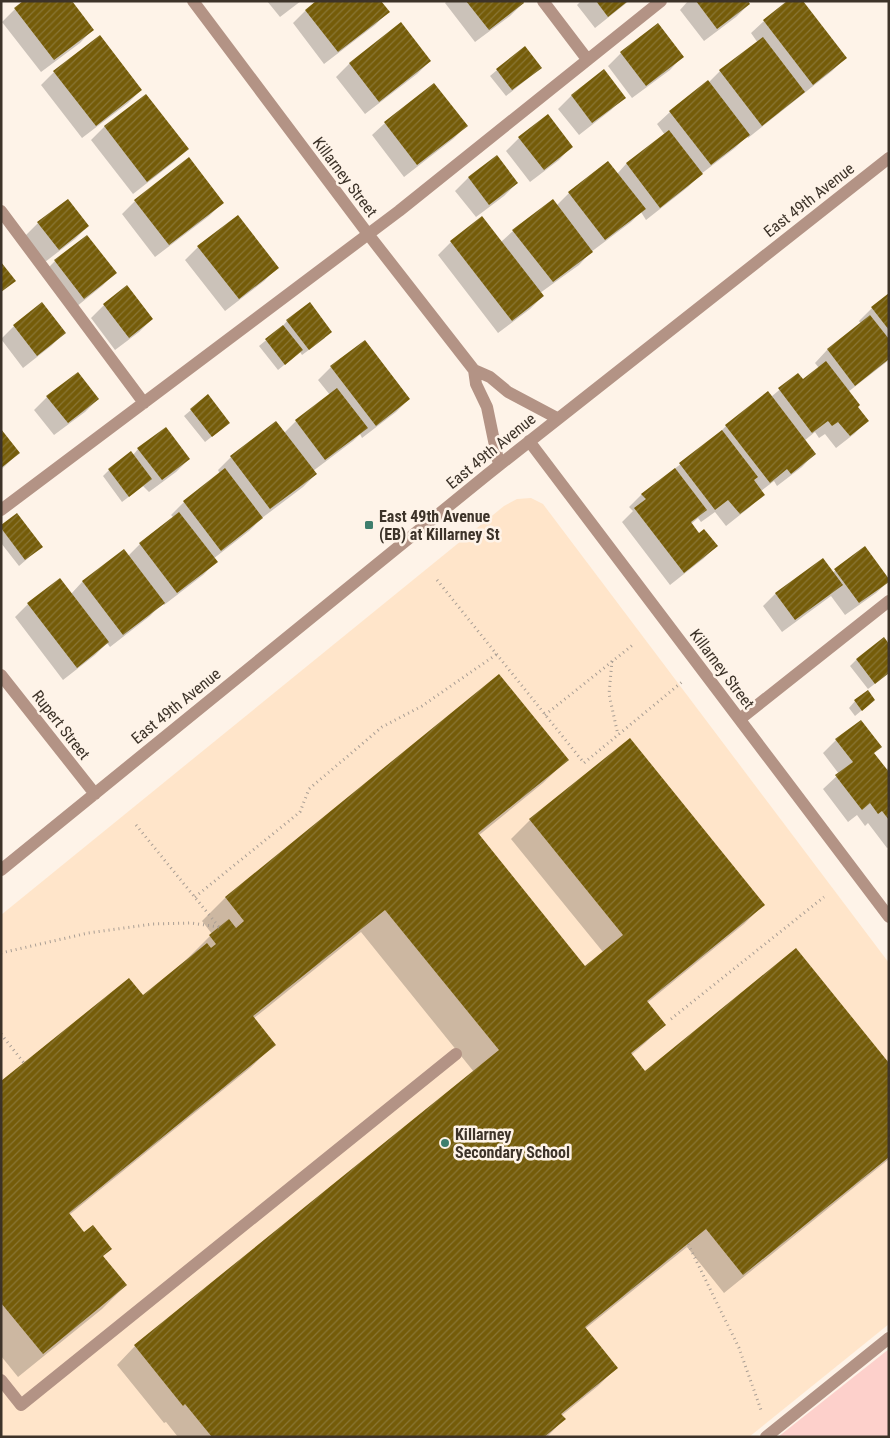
<svg xmlns="http://www.w3.org/2000/svg" width="890" height="1438" viewBox="0 0 890 1438" font-family="'Roboto Condensed',sans-serif">
  <style>
    .built { fill: #ffe5ca }
    .park { fill: #fdd0cb }
    .shadow { fill: #0003 }
    .building { fill: url(#building-hatch) }
    .lines { fill: none; stroke-linecap: round; stroke-linejoin: round }
    .path { stroke: #a99e94; stroke-width: 3; stroke-dasharray: 1 4; stroke-linecap: butt }
    .minor { stroke: #b39385; stroke-width: 12 }
    .poi-dot { fill: #3e7e6d; stroke: #fef3e8; stroke-width: 2 }
    .labels { text-anchor: middle; dominant-baseline: central; stroke-width: 5; stroke-linejoin: round; paint-order: stroke }
    .street-label { font-size: 16px; fill: #3d3329; stroke: #fef3e8 }
    .poi-label { font-size: 16px; font-weight: bold; fill: #3d3329; stroke: #fef3e8; text-anchor: start }
  </style>
  <defs>
    <pattern id="building-hatch" width="6" height="6" patternUnits="userSpaceOnUse" patternTransform="scale(1.25)"><rect width="6" height="6" fill="#755c09"/><path d="M-1 1l2-2M0 6l6-6M5 7l2-2" fill="none" stroke="#897636"/></pattern>
  </defs>
  <rect width="100%" height="100%" fill="#fef3e8"/>
  <path class="built" d="M531,498L543,504L889,963V1324L749,1437H1V915L504,506L517,499Z"/>
  <path class="park" d="M889,1349V1437H778Z"/>
  <path class="shadow" d="M267,1H301L280,17Z
    M447,1H521L523,3L510,16L475,42L445,3Z
    M581,1H629L595,28L577,5Z
    M688,1H746L749,4L736,17L704,41L680,10Z
    M15,9L92,30L80,43L41,72L2,22Z
    M306,10L388,12L375,25L324,64L293,23Z
    M764,21L845,58L832,71L748,138L747,136L735,148L701,174L688,187L646,220L641,212L631,222L591,252L579,265L540,293L543,296L530,309L498,333L438,255L451,242H501L513,231L556,206L569,193L608,163L617,174L626,164L665,135L657,124L670,112L708,83L720,71L758,43L751,33Z
    M401,24L430,61L417,74L365,114L336,77L349,64Z
    M621,53L682,57L670,70L632,98L608,66Z
    M541,68L506,96L490,76L497,70Z
    M604,71L624,97L611,110L579,135L558,109L571,96Z
    M54,72L141,90L128,103L82,138L41,85Z
    M146,95L187,149L174,162L133,194L91,140L104,127Z
    M385,123L466,126L453,139L404,177L372,135Z
    M519,138L571,147L559,160L530,182L506,151Z
    M496,157L517,183L504,196L476,217L455,191L468,178Z
    M189,159L222,203L209,216L155,257L122,214L135,201Z
    M68,200L88,226L75,239L45,262L25,236L38,223Z
    M198,247L277,268L264,281L225,311L185,260Z
    M55,261L115,273L102,286L71,311L42,274Z
    M127,287L152,319L139,332L115,350L91,318L104,305Z
    M889,295V360L848,392L856,407L867,421L854,434L836,448L825,434L819,438L815,432L804,441L814,454L802,467L777,486L774,481L761,491L763,494L750,507L726,526L715,512L701,522L698,518L691,524L699,535L716,546L703,559L670,585L622,522L633,511L629,507L642,494L713,439L726,426L771,397L797,375L802,381L819,368L815,363L827,350L861,324L859,321L872,308Z
    M309,303L325,338L302,355L300,352L278,370L259,346L281,328L287,321Z
    M42,304L64,333L51,346L23,368L1,339L14,326Z
    M331,367L409,399L396,412L362,438L360,434L353,441L313,471L316,474L303,487L262,518L249,531L213,559L216,562L203,575L164,605L162,603L150,616L110,647L107,643L95,655L63,680L15,617L28,604L71,594L82,582L123,551L127,557L140,544L174,518L171,515L184,502L220,474L218,470L231,457L276,422L284,433L296,421L330,395L318,380Z
    M47,397L98,399L85,412L54,435L34,410Z
    M191,410L229,423L205,442L184,416Z
    M1,431L18,453L1,470Z
    M138,449L189,459L176,472L149,492L143,486L122,502L103,476L109,470L133,455Z
    M1,527L41,547L19,566L1,543Z
    M865,548L889,581L876,593L845,615L831,596L782,632L763,606L776,593L832,573Z
    M889,646V673L868,689L850,666L857,659Z
    M499,676L567,760L543,783L478,836L585,967L603,952L511,839L530,820L763,905L744,924L647,1003L664,1025L645,1043L631,1055L644,1072L889,1065V1159L724,1293L687,1247L585,1329L616,1368L598,1386L561,1416L564,1419L547,1437H178L166,1422L164,1423L117,1365L135,1346L474,1072L361,932L253,1019L274,1045L250,1068L69,1215L126,1285L102,1309L18,1377L1,1356V1083L142,997L186,960L212,934L202,921L225,898Z
    M874,700L855,716L849,708L855,701Z
    M836,740L880,747L873,754L886,770L889,767V847L887,848L868,823L865,826L857,815L848,822L823,789L839,774L823,753Z"/>
  <path class="building" d="M23,1H72L94,30L54,60L14,8Z
    M316,1H381L390,12L338,52L305,10Z
    M466,1H523L524,3L489,30Z
    M596,1H628L608,17Z
    M696,1H748L750,4L717,29Z
    M787,1H803L847,58L813,85L763,20Z
    M401,22L431,61L379,102L349,63Z
    M658,23L684,57L646,86L620,52Z
    M100,35L142,90L96,126L53,71Z
    M763,37L805,92L762,126L719,70Z
    M525,46L542,68L512,90L496,69Z
    M604,69L626,98L592,123L571,95Z
    M708,80L750,135L711,165L669,111Z
    M434,83L468,126L417,165L384,122Z
    M146,94L189,149L147,182L104,126Z
    M548,114L573,147L544,170L518,137Z
    M669,130L703,174L660,208L626,163Z
    M497,155L518,183L489,205L468,177Z
    M189,157L224,203L169,245L134,200Z
    M608,161L646,209L605,240L568,192Z
    M68,199L89,226L59,250L37,222Z
    M553,199L593,252L553,282L512,230Z
    M238,215L279,268L239,299L197,246Z
    M482,216L544,296L512,321L450,241Z
    M87,235L117,273L84,299L54,260Z
    M1,262L16,281L1,292Z
    M127,285L153,319L129,338L103,304Z
    M889,293V330L871,307Z
    M42,302L66,333L37,356L13,325Z
    M310,302L332,332L309,350L286,320Z
    M870,315L889,339V359L855,386L827,349Z
    M283,325L303,350L285,365L265,339Z
    M365,340L410,399L376,426L330,366Z
    M826,361L860,405L858,407L869,421L850,436L838,422L832,426L828,421L812,433L778,388L798,373L803,379Z
    M78,372L99,399L68,423L46,396Z
    M337,388L368,428L325,460L295,420Z
    M768,391L816,454L791,474L787,469L770,483L725,425Z
    M208,394L230,423L212,437L190,409Z
    M276,421L317,474L270,509L230,456Z
    M166,427L190,459L162,480L137,448Z
    M1,429L20,453L1,468Z
    M722,430L758,477L754,480L765,495L740,514L728,500L715,510L679,463Z
    M131,451L152,479L129,497L108,469Z
    M225,468L263,518L221,551L183,501Z
    M675,468L707,510L691,522L699,533L704,529L718,546L684,573L634,508L646,499L641,494Z
    M179,512L218,562L177,593L139,543Z
    M17,513L43,547L25,560L1,528V525Z
    M865,546L889,579V582L859,603L834,569Z
    M124,549L165,603L123,635L82,581Z
    M823,558L843,585L795,620L775,593Z
    M60,578L109,642L77,668L27,603Z
    M884,637L889,644V673L875,684L856,659Z
    M499,674L569,760L478,833L585,966L623,935L529,819L630,738L765,905L647,1001L666,1025L631,1053L645,1071L796,948L889,1063V1157L743,1275L706,1229L585,1327L618,1368L561,1414L566,1419L544,1437H212L185,1404L183,1406L134,1345L499,1050L385,910L253,1016L276,1045L69,1213L84,1232L93,1225L112,1249L103,1256L127,1285L43,1354L1,1303V1081L129,978L143,995L207,943L211,948L216,944L209,935L229,919L236,928L244,921L225,897Z
    M868,690L875,700L862,711L854,700Z
    M861,720L882,747L874,753L889,772V820L882,811L878,814L870,803L862,810L835,775L853,762L835,739Z"/>
  <g class="lines">
    <path class="path" d="M437,580L584,763L682,682
      M612,661L609,694L618,735
      M545,715L634,644
      M136,825L219,927
      M195,897L300,812L309,789L382,727L422,706L497,654
      M1,953L88,933L153,924L191,923L219,927
      M671,1019L824,897
      M1,1034L24,1063
      M688,1244L739,1348L761,1410"/>
    <path class="minor" d="M193,1L368,234L474,370L490,377L508,392L557,418
      M543,1L587,59
      M1,211L144,403
      M474,370L476,384L487,407L499,465
      M529,441L889,917
      M1,510L399,211L661,1
      M1,675L95,794
      M740,719L889,601
      M1,870L488,474L889,158
      M1,1380L21,1405L456,1054
      M766,1437L889,1338"/>
  </g>
  <g class="poi-dot">
    <rect x="364" y="520" width="10" height="10" rx="2.5"/>
    <circle cx="445" cy="1143" r="5"/>
  </g>
  <g class="labels">
    <g class="street-label">
      <text transform="translate(345 177) rotate(53)">Killarney Street</text>
      <text transform="translate(809 200) rotate(-38)">East 49th Avenue</text>
      <text transform="translate(491 451) rotate(-39)">East 49th Avenue</text>
      <text transform="translate(722 669) rotate(53)">Killarney Street</text>
      <text transform="translate(176 706) rotate(-39)">East 49th Avenue</text>
      <text transform="translate(61 725) rotate(52)">Rupert Street</text>
    </g>
    <g class="poi-label">
      <text x="379" y="516">East 49th Avenue<tspan x="379" dy="18">(EB) at Killarney St</tspan></text>
      <text x="455" y="1134">Killarney<tspan x="455" dy="18">Secondary School</tspan></text>
    </g>
  </g>
  <rect width="890" height="1438" fill="none" stroke="#3d3329" stroke-width="5"/>
</svg>
